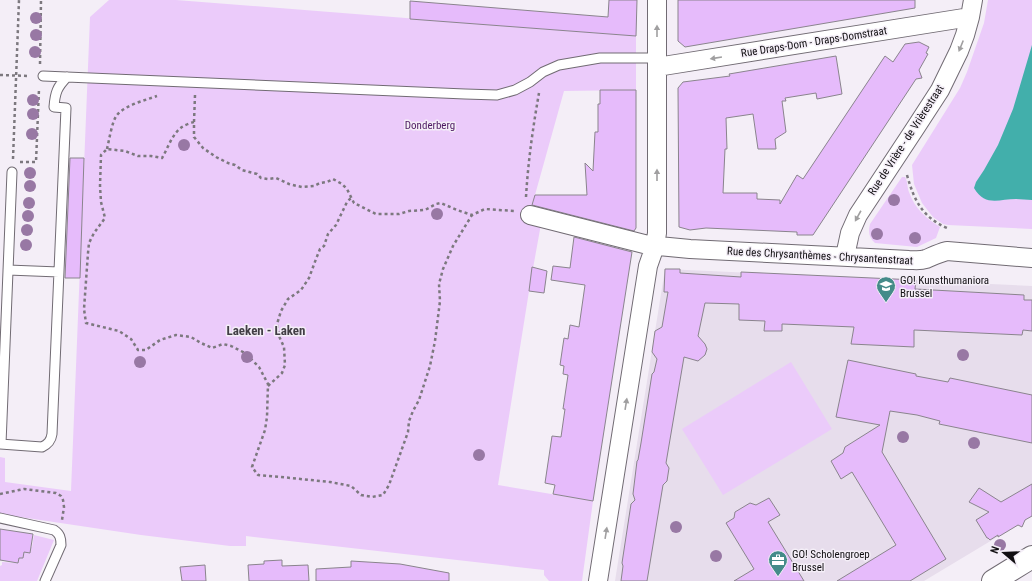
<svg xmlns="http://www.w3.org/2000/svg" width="1032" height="581" viewBox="0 0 1032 581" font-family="'Roboto Condensed',sans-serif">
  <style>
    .built { fill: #e7ddec }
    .green { fill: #ebcbfa }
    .water { fill: #42afab }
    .building { fill: #e6bbfb; stroke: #8a848d }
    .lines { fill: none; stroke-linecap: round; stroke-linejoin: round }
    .service-casing { stroke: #716b73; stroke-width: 11 }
    .minor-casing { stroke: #716b73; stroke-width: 20 }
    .tertiary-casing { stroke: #716b73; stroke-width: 24 }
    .path { stroke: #7c787e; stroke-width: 2.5; stroke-dasharray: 3 3; stroke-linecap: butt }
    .service { stroke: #fff; stroke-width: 9 }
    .minor { stroke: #fff; stroke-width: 18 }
    .tertiary { stroke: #fff; stroke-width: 22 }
    .tree { fill: #9878a4 }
    .oneway { fill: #a09fa0 }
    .labels { text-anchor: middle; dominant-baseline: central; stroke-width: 3; stroke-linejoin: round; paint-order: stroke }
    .street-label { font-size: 11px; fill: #110f12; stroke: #f4eef7 }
    .park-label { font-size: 11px; fill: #4c1861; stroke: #f4eef7 }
    .poi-label { font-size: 11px; fill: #110f12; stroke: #f4eef7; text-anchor: start }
    .quarter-label { font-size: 13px; font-weight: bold; fill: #423e45; stroke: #f4eef7 }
  </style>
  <rect width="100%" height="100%" fill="#f4eef7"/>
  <path class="built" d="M665,269L1032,286V516L924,581H615Z"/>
  <path class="green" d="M109,0H176L636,36V90L564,91L528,220L541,224L530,285L498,485L593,501L582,581H549L544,575V570L246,536V546H230L141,535L0,514V457L5,458V482L71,491L90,17Z
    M988,0H1032V229L948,225L943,224L933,217L922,203L914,184L912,165L960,88L967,72L984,23Z
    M902,177H905C908,182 907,187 909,192C915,209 926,218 940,227L936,238L917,247L875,243C869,238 868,232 870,224Z
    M791,362L832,429L723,495L682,429Z
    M34,535L54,540L37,581H0V566L2,565V562L18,563L19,558H23L24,552L30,553L31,547H32Z"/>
  <path class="water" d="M1032,45V200C1027,200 1021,199 1016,199C999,199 985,207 974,188L976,182L984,170L998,145L1013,109Z"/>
  <path class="building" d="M609,0H637L636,36L410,19V1L608,17Z
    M678,0H915V8L685,47L678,41Z
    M919,42L929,47L926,53L928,54L919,70L922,78L916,79L813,235H797V232L706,228L690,230L679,227L678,88L683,82L730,76L729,74L836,56L842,94L817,99L816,93L785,98L786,101H782L786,132L775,139L776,149H758L753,114L726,118L727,149H725L723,193H757V199L780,200V204L797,175L803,179L885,56L893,62L905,44Z
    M600,90H636V228L634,231L532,205L535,195H587L585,163L593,171L595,132H598V104H600Z
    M70,158H84L80,278H65Z
    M574,237L632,252L593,501L553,494L555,485L545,483L552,436L561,437L565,409H563L568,375L563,374L564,366L560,365L564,338L568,339L570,325L579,327L585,285L551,280L553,266L570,268Z
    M532,267L547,271L544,293L529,291Z
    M665,269H680V273L741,277V272L916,280L915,289L1024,295V300H1032V331L1023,330L1022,335L914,330V347L851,344L854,327L782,324V331H764L765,321L739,320V304L705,303L698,336L705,344L707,349L705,355L698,361L684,357L666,463L669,468L667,481L663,485L647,581H621L623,566L622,563L631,504L635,500L633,494L637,461L638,460L641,443L652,374L654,372L657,359L652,352L655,331L662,327L668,292H664Z
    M848,360L916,374V376L948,382L950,378L1032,395V443L939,424L940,421L917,415L890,411L882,452L946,559L910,581H837L896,545L852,472L841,479L831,461L843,453L845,447L880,425L836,417Z
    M1032,484V516L1025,520L1022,527L1018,525L998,537V535L990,540L988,538H987L976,520L989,512L969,502L979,488L1001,502Z
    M769,498L780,515L768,522L804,581H734L754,569L726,523L734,518L735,512L750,503L756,505Z
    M0,529L33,534L30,553L24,552L23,558H19L18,563L0,560Z
    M282,560V566L308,565L309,581H249L248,565L264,564V561Z
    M351,561L400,564L449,573V581H316V569L351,567Z
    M205,565L206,581H182L180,567Z"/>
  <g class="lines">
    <g class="service-casing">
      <path id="service" d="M43,76L465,94L497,95L515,90L530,82L543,72L559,65L600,58H657
        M8,270L59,272
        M0,444L42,447C48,444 51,441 52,434L66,108L54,107C55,93 57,87 67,77
        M1,444L12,172
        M0,518L54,530C60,534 61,538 61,545L45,581"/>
    </g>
    <g class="minor-casing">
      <path id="minor" d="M657,67L970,17
        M530,215L648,245L690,249L909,260C915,260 920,261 926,259C933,256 939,253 947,251L1032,258
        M845,256L850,233L858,215L916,127L940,90L959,51L965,35L970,17L973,0
        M598,581L648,266L655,246L657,233V0"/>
    </g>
    <g class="tertiary-casing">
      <path id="tertiary" d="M993,581L1032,557"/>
    </g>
    <path class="path" d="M40,64L41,0
      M0,75L29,76
      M195,95L194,122V137L203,148L216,157L228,163L235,165L242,170L257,174L261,178L268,179L276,178L289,184L297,186L302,187L314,186L320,183L327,182L333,179L342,184L347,189L354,203L376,214H399L409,211L425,210L436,204L441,203L457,210L472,215L485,209L514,211
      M194,122C190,123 185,125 182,127C172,134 168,148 162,158L151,156H138L125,151L107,149L101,155L100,186L101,202L105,218L94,233L89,243L88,253L84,309L86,323L119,331L131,339L138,350H146L160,340L176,335L191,337L201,343L212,348L223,344L231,346L245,353L259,367L268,384L267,417L265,430L252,467L258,475L281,477L330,482L351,486L361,495L372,497L383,495L389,485L408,432L409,421L413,411L419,400L430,366L435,341L440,301L439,284L443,269L453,246L472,215
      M107,149C109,141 112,121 117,115C125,105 146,100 157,96
      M13,159L19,0
      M20,162H36L39,89
      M907,175C914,200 922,217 947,228
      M526,197C528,162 533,127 539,93
      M268,386L282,373L285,365L284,347L279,336L277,324L281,311L288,299L301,290L309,278L316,259L320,249L324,246L328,234L336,225L347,202L351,198
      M0,494L24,489L56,493L61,496L63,500L64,507L62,520"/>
    <use href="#service" class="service"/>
    <use href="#minor" class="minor"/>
    <use href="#tertiary" class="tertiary"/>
  </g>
  <g class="tree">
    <circle cx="36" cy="18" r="6"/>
    <circle cx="36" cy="35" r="6"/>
    <circle cx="35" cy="52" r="6"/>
    <circle cx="33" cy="100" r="6"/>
    <circle cx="33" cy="114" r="6"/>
    <circle cx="32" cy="134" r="6"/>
    <circle cx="184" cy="145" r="6"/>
    <circle cx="30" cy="173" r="6"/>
    <circle cx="30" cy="186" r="6"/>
    <circle cx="894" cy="200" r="6"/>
    <circle cx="29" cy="203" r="6"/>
    <circle cx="437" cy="214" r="6"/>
    <circle cx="28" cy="216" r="6"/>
    <circle cx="27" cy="230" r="6"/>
    <circle cx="877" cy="234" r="6"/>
    <circle cx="915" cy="238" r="6"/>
    <circle cx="26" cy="245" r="6"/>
    <circle cx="963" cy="355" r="6"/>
    <circle cx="247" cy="357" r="6"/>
    <circle cx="140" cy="362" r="6"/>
    <circle cx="903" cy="437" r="6"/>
    <circle cx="974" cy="443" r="6"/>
    <circle cx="479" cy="455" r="6"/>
    <circle cx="676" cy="527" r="6"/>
    <circle cx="1000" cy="545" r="6"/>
    <circle cx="716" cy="556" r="6"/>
  </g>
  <defs><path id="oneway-solid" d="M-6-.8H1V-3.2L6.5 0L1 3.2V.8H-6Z"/></defs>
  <g class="oneway">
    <use href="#oneway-solid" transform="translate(657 31) rotate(-90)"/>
    <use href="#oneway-solid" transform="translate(961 46) rotate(112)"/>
    <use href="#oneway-solid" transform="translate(716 58) rotate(171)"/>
    <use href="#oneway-solid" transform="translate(657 175) rotate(-90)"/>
    <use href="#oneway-solid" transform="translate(858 216) rotate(119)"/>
    <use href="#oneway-solid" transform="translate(626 404) rotate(-81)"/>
    <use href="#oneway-solid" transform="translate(606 533) rotate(-81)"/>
  </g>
  <defs>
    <g id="school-pin" transform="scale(1)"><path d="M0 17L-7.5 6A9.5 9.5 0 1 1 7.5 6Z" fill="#448b89" stroke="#f4eef7"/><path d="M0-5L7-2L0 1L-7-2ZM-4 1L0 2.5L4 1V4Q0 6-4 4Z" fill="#fff"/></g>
    <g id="office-pin" transform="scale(1)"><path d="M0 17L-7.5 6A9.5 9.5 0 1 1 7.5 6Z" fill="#448b89" stroke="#f4eef7"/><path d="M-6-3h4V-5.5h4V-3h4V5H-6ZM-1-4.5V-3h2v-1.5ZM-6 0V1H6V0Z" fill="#fff"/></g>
  </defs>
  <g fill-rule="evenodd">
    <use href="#school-pin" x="886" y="286"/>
    <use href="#office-pin" x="778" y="560"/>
  </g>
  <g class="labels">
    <g class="street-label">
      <text transform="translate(814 42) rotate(-9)">Rue Draps-Dom - Draps-Domstraat</text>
      <text transform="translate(906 140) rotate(-57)">Rue de Vrière - de Vrièrestraat</text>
      <text transform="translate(820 256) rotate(3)">Rue des Chrysanthèmes - Chrysantenstraat</text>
    </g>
    <g class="park-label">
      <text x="430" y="125">Donderberg</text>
    </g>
    <g class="poi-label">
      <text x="900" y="280">GO! Kunsthumaniora<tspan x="900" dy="13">Brussel</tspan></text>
      <text x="792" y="554">GO! Scholengroep<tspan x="792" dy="13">Brussel</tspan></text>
    </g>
    <g class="quarter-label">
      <text x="266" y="330">Laeken - Laken</text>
    </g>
  </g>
  <g transform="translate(1004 553) rotate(289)" stroke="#f4eef7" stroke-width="3" paint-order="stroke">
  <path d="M0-3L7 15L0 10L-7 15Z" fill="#110f12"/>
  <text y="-6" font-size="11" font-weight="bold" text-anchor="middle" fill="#110f12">N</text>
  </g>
</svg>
